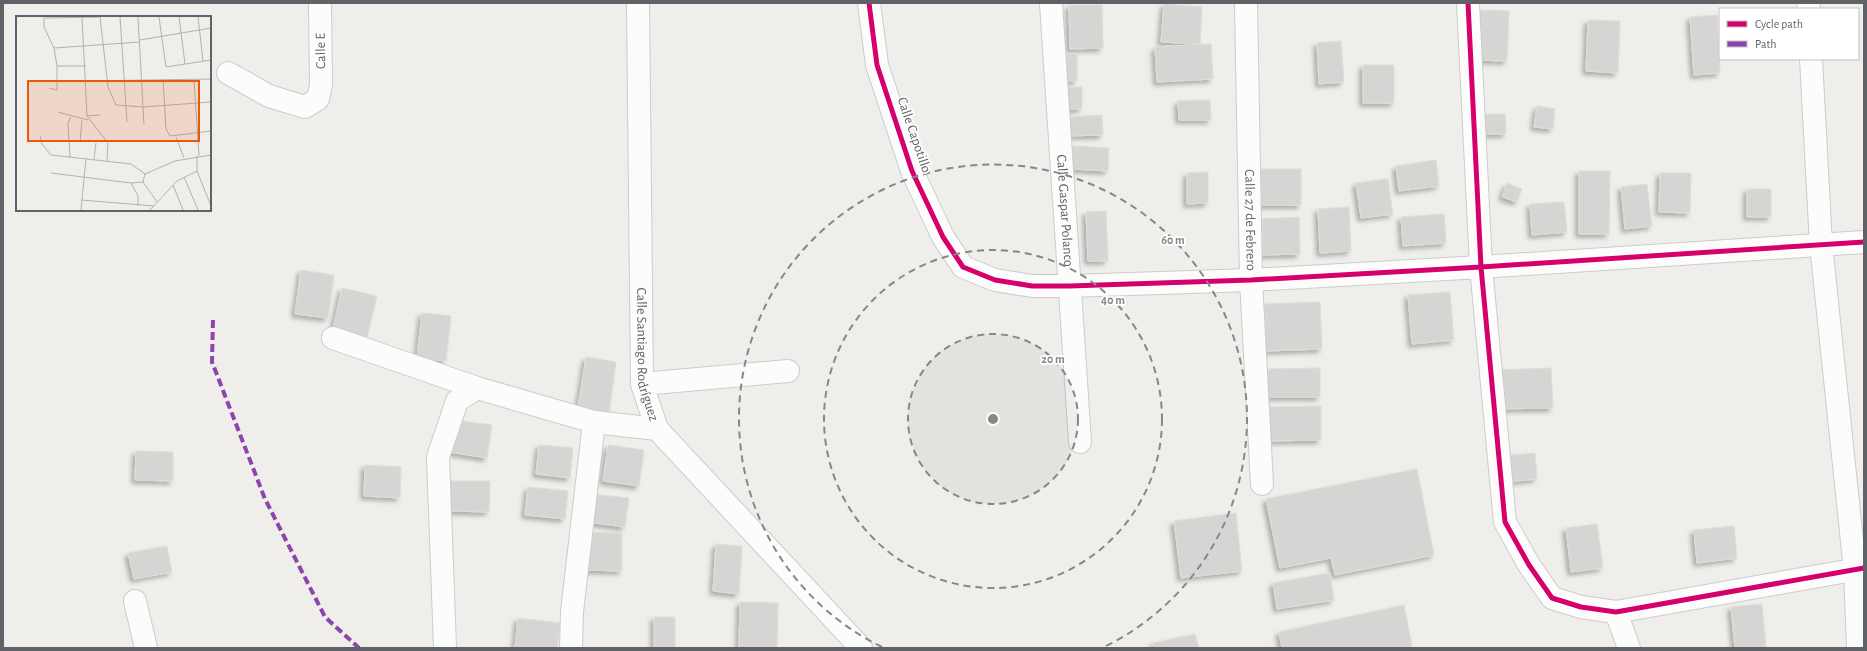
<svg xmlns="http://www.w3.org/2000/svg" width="1867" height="651" viewBox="0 0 1867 651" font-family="'Alegreya Sans',sans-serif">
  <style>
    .building { fill: #d6d5d3; stroke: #deddd9; filter: url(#shadow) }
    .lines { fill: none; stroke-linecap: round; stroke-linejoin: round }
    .street-casing { stroke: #cbcccc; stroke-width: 24 }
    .street { stroke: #fdfcfc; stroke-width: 22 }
    .quiet { stroke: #8e44ad; stroke-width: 4; stroke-dasharray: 8 4; stroke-linecap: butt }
    .cycleway-casing { stroke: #fff; stroke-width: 8 }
    .cycleway { stroke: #d6006c; stroke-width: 5 }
    .ring { fill: none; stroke: #84888a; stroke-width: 2; stroke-dasharray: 7 5 }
    .labels { text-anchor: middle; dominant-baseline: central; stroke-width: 3.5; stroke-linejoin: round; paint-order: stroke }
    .street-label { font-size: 14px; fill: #5f6368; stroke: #fff }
    .inset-road { fill: none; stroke: #b1b2b2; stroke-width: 1 }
    .view { fill: #e8590c; fill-opacity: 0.15; stroke: #e8590c; stroke-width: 2 }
    .inset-edge { fill: none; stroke: #5f6368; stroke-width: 2 }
    .centre { fill: #84888a; stroke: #fff; stroke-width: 2 }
    .ring-label { font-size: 12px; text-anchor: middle; font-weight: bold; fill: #84888a; stroke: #fff; stroke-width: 3.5; stroke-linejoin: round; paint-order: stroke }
  </style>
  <defs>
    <filter id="shadow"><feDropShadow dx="-3.5" dy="3.5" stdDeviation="2" flood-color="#0004"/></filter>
  </defs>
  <rect width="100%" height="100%" fill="#efeeea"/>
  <path class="building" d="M1164,4L1202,7L1200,44L1161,42Z
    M1069,5H1102L1103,48L1070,49Z
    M1477,10L1509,11L1507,61L1475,60Z
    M1717,15L1720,73L1694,75L1690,17Z
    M1588,20L1620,21L1618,73L1586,71Z
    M1341,41L1344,82L1319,84L1317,43Z
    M1211,44L1213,79L1157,82L1155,47Z
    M1056,54H1077V81H1056Z
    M1363,65H1394V103H1363Z
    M1068,87H1082V109H1068Z
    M1210,100L1211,120H1179L1178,101Z
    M1537,106L1555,109L1553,129L1534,127Z
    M1477,114H1505L1506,134H1478Z
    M1102,115L1103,135L1067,136L1066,117Z
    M1073,146L1109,148L1108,171L1072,169Z
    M1436,160L1439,186L1399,191L1396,166Z
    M1261,169H1301V205H1261Z
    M1579,171H1610L1609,234H1579Z
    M1208,172V203L1187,204V173Z
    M1660,173H1691L1690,213L1659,212Z
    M1388,179L1393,214L1361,218L1356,183Z
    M1507,183L1522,189L1517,202L1502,197Z
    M1647,184L1652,226L1625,229L1621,187Z
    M1747,189H1771V217H1747Z
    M1564,202L1567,232L1532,235L1530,204Z
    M1349,207L1351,251L1320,253L1318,209Z
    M1106,211L1108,261H1088L1086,212Z
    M1444,214L1446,243L1403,246L1401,217Z
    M1299,217L1300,254L1263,255L1262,219Z
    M301,270L334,275L328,318L295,314Z
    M342,288L377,296L367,337L333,329Z
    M1450,292L1454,340L1412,344L1408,295Z
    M1320,302L1322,349L1266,351L1265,304Z
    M422,313L451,316L446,361L417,358Z
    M586,357L616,362L609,413L578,408Z
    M1320,368V397H1268V369Z
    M1551,368L1553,408L1496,409L1495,370Z
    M1321,406V440L1268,441V407Z
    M454,420L492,425L487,458L449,452Z
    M539,445L573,448L570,478L536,474Z
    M608,445L644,450L639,486L603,481Z
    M136,451L173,452V481L135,480Z
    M1535,453L1537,479L1505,482L1503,456Z
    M365,465L401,467L400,498L364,496Z
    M1417,469L1434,555L1335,575L1331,558L1280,568L1266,499Z
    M450,481H490L489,512L450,511Z
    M528,487L568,491L565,519L525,515Z
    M591,494L629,498L625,527L587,522Z
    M1236,513L1242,571L1181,578L1174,521Z
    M1597,524L1603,568L1571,572L1566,528Z
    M1734,526L1737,558L1697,563L1694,530Z
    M585,532L622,533V571L584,570Z
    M716,544L742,546L739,594L713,591Z
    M167,546L172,572L134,579L128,553Z
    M1330,573L1334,600L1277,609L1273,583Z
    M740,602L778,603L777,648H739Z
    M1762,604L1766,648H1735L1731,607Z
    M1404,605L1412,646L1401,648H1282L1279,632Z
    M654,617H675V648H654Z
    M518,618L560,623L557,648H515Z
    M1195,634L1199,648H1154L1153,643Z"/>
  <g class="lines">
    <g class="street-casing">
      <g id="street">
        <path id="s1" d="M638,3L642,384L657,429L861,648"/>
        <path d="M869,3L877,65L912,171L943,237L963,267L995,280L1032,286H1069L1251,280L1481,267L1864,242"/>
        <path id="s2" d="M1051,3L1080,442"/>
        <path id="s3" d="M1246,3L1251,280L1262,484"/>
        <path d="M1468,3L1481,267L1505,522L1529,565L1552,598L1581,607L1616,612L1864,568"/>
        <path d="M1808,3L1809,9"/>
        <path d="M1811,59L1821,245L1855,570L1858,648"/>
        <path d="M228,73L269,96L305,107L318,99L321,85L320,3"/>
        <path d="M333,338L477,388L594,422L657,429"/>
        <path d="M642,384L788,371"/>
        <path d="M135,601L146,648"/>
        <path d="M1616,612L1629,648"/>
        <path d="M445,648L438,457L457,401L477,388"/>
        <path d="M571,648L572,612L594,422"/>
      </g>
    </g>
    <use href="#street" class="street"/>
    <path class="quiet" d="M213,320L212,362L265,499L325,617L359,648"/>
    <g class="cycleway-casing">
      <path id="cycleway" d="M869,3L877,65L912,171L943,237L963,267L995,280L1032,286H1069L1251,280L1481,267L1864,242
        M1468,3L1481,267L1505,522L1529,565L1552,598L1581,607L1616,612L1864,568"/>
    </g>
    <use href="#cycleway" class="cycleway"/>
  </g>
  <circle cx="993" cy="419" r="85" fill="#84888a" fill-opacity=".12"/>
  <g class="ring">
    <circle cx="993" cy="419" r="85"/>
    <circle cx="993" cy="419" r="169"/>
    <path d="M882 647A254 254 0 1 1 1104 647"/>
  </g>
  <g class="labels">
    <g class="street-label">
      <text transform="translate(321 51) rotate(-91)">Calle E</text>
      <text transform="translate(914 135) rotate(71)">Calle Capotillo</text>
      <text stroke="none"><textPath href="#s2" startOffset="208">Calle Gaspar Polanco</textPath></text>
      <text stroke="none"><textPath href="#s3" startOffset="217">Calle 27 de Febrero</textPath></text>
      <text stroke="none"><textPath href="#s1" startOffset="352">Calle Santiago Rodríguez</textPath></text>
    </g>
  </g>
  <g transform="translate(16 16)">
    <rect width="195" height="195" fill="#efeeea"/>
    <path class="inset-road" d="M28,1V11L38,32L41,50V74L33,72M66,1L71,100L92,127L91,145M84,1L92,71L100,89L127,91L195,86M104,1L111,106M122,1L128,109M143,1L150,51L195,44M163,1L169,48M182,1L187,45M29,2L84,1M124,24L195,12M38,32L124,26M41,50H70M147,63L150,113L154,120L195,115M178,64L183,140M70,65L195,63M42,96L72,104M71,100L84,99M24,120L26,128L35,139L115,148L129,158M160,121L168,142M64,126L66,104M181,140V155L195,190M54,142L52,107L55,101M78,143L80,127M35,157L115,167L127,166M168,161L182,194M115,167L122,180V190M157,169L167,194M65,184L138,190M141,186L127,166L129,158L159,145L195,139M65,194L70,142M134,194L161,165L181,155"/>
    <path class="view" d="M12,65H183V125H12Z"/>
    <rect width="195" height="195" class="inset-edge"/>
  </g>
  <circle cx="993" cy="419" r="6" class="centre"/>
  <g class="ring-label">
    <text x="1173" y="244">60 m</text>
    <text x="1113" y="304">40 m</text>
    <text x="1053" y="363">20 m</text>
  </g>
  <rect width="1867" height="651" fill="none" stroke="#5f6368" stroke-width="8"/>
  <rect x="1719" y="8" width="140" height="52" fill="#ffffff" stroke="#bfc1c3"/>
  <rect x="1727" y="21" width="20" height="6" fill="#d6006c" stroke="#bfc1c3"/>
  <text x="1755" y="28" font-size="12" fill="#5f6368">Cycle path</text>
  <rect x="1727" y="41" width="20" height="6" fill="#8e44ad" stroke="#bfc1c3"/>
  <text x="1755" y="48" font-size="12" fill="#5f6368">Path</text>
</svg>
